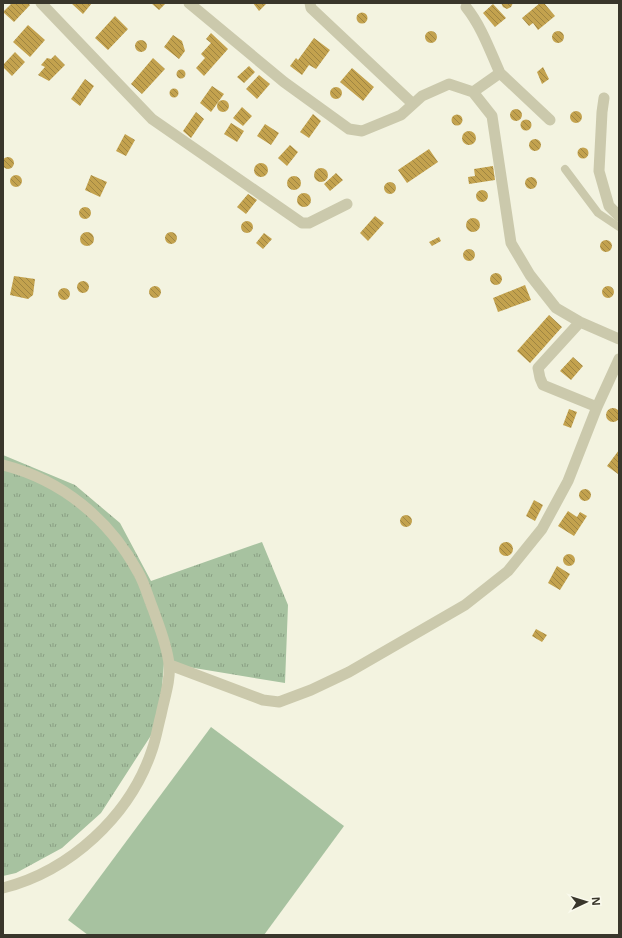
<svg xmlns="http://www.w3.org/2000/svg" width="622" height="938" viewBox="0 0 622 938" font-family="'Noto Sans',sans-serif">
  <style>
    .grass { fill: url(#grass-tufts) }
    .pitch { fill: #a7c2a0 }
    .building { fill: url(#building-back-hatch) }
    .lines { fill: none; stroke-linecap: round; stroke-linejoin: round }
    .service { stroke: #cbc9ac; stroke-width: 8 }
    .minor { stroke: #cbc9ac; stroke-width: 11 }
  </style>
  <defs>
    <pattern id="grass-tufts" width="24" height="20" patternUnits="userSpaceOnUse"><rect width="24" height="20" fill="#a7c2a0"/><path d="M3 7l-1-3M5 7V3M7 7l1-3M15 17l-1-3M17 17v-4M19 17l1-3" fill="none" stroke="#899e83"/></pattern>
    <pattern id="building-back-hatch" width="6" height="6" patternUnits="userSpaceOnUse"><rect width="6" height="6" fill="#c3a24e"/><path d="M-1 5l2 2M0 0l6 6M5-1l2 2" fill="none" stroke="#9f8541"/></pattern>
  </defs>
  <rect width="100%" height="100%" fill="#f3f3e0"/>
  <path class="grass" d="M3,455L75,485L120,523L151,581L262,542L288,605L285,683L164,663L159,723L101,813L62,848L16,873L3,876Z"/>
  <path class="pitch" d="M211,727L344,826L264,935H88L68,920Z"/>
  <path class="building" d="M12,3H28L30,5L14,22L3,12Z
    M71,3H92L83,14Z
    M151,3H166L159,10Z
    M253,3H265L266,4L259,11Z
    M501,3H513L511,7L507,9L503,7Z
    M540,3H544L555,16L538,30L533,23L529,26L522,18Z
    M493,4L506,18L495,27L483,13Z
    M356.5 18a5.5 5.5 0 1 1 11 0a5.5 5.5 0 1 1-11 0Z
    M115,16L128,29L108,50L95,38Z
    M28,25L45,40L30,57L13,42Z
    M552 37a6 6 0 1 1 12 0a6 6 0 1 1-12 0Z
    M425 37a6 6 0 1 1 12 0a6 6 0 1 1-12 0Z
    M211,33L228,49L204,76L196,68L205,58L201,54L211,43L206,39Z
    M173,35L182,41L185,51L179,59L164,47Z
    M314,38L330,50L316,69L309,65L302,75L290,66L296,58L298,60Z
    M135 46a6 6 0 1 1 12 0a6 6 0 1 1-12 0Z
    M15,52L25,62L12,76L3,67V65Z
    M55,55L65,65L49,81L38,75L45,67L41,65L47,58L51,59Z
    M153,58L165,69L142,94L131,84Z
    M249,66L255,72L244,83L237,77Z
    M543,67L549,79L542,84L537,72Z
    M352,68L374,87L363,101L340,82Z
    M176.5 74a4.5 4.5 0 1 1 9 0a4.5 4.5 0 1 1-9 0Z
    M259,75L270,84L257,99L246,89Z
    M85,79L94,86L80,106L71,99Z
    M212,86L224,94L211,112L200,103Z
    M330 93a6 6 0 1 1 12 0a6 6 0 1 1-12 0Z
    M169.5 93a4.5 4.5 0 1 1 9 0a4.5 4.5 0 1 1-9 0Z
    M217 106a6 6 0 1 1 12 0a6 6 0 1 1-12 0Z
    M242,107L252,116L243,126L233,118Z
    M510 115a6 6 0 1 1 12 0a6 6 0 1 1-12 0Z
    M570 117a6 6 0 1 1 12 0a6 6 0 1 1-12 0Z
    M196,112L204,119L191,138L183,131Z
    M313,114L321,121L309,138L300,132Z
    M451.5 120a5.5 5.5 0 1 1 11 0a5.5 5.5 0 1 1-11 0Z
    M520.5 125a5.5 5.5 0 1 1 11 0a5.5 5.5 0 1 1-11 0Z
    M231,123L244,131L237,142L224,134Z
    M265,124L279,133L271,145L257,136Z
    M462 138a7 7 0 1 1 14 0a7 7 0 1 1-14 0Z
    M125,134L135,140L126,156L116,151Z
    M529 145a6 6 0 1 1 12 0a6 6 0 1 1-12 0Z
    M290,145L298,152L287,166L278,158Z
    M577.5 153a5.5 5.5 0 1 1 11 0a5.5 5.5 0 1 1-11 0Z
    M429,149L438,162L407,183L398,170Z
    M2 163a6 6 0 1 1 12 0a6 6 0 1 1-12 0Z
    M254 170a7 7 0 1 1 14 0a7 7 0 1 1-14 0Z
    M493,166L495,180L469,184L468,177L475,176L474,169Z
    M314 175a7 7 0 1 1 14 0a7 7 0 1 1-14 0Z
    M336,173L343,180L330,191L324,184Z
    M10 181a6 6 0 1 1 12 0a6 6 0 1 1-12 0Z
    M91,175L107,182L100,197L85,190Z
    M287 183a7 7 0 1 1 14 0a7 7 0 1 1-14 0Z
    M525 183a6 6 0 1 1 12 0a6 6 0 1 1-12 0Z
    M384 188a6 6 0 1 1 12 0a6 6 0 1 1-12 0Z
    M476 196a6 6 0 1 1 12 0a6 6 0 1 1-12 0Z
    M297 200a7 7 0 1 1 14 0a7 7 0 1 1-14 0Z
    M248,194L257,200L246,214L237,207Z
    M79 213a6 6 0 1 1 12 0a6 6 0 1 1-12 0Z
    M375,216L384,223L368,241L360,233Z
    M466 225a7 7 0 1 1 14 0a7 7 0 1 1-14 0Z
    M241 227a6 6 0 1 1 12 0a6 6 0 1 1-12 0Z
    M165 238a6 6 0 1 1 12 0a6 6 0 1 1-12 0Z
    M80 239a7 7 0 1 1 14 0a7 7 0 1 1-14 0Z
    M264,233L272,239L263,249L256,243Z
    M439,237L441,241L432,246L429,242Z
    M600 246a6 6 0 1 1 12 0a6 6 0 1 1-12 0Z
    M463 255a6 6 0 1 1 12 0a6 6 0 1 1-12 0Z
    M490 279a6 6 0 1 1 12 0a6 6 0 1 1-12 0Z
    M14,276L35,279L33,295L28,299L10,295Z
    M77 287a6 6 0 1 1 12 0a6 6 0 1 1-12 0Z
    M525,285L531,300L498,312L493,298Z
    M602 292a6 6 0 1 1 12 0a6 6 0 1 1-12 0Z
    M149 292a6 6 0 1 1 12 0a6 6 0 1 1-12 0Z
    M58 294a6 6 0 1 1 12 0a6 6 0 1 1-12 0Z
    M549,315L562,327L530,363L517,351Z
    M573,357L583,366L571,380L560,371Z
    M606 415a7 7 0 1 1 14 0a7 7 0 1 1-14 0Z
    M569,409L577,412L571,428L563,425Z
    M619,450V473L618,474L607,466Z
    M579 495a6 6 0 1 1 12 0a6 6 0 1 1-12 0Z
    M534,500L543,505L535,521L526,516Z
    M568,511L577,517L580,512L587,516L574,536L558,526Z
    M400 521a6 6 0 1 1 12 0a6 6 0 1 1-12 0Z
    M499 549a7 7 0 1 1 14 0a7 7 0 1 1-14 0Z
    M563 560a6 6 0 1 1 12 0a6 6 0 1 1-12 0Z
    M557,566L570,574L560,590L548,583Z
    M536,629L547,635L542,642L532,636Z"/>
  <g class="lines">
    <path class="service" d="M565,169L598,213L619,227"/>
    <path class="minor" d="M41,3L152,119L302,223H309L347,204
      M189,3L284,82L349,129L362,131L401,115L422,96L449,84L473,92L492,116L511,243L530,275L556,308L580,322L619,339
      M310,3L311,8L413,104
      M466,7C482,27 490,51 500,73L473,92
      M500,73L550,120
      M604,98L602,112L599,171L609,206L619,216
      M580,322L538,368L540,378L543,385L597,407
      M3,465C62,480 109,519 138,572C145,584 148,597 153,609C159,626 167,645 169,664C171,680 164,699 161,715C158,726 156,739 152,750C130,816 70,871 3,888
      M170,665L263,700L279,702L311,690L349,672L465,605L508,571L542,529L568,481L597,407L619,359"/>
  </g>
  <rect width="622" height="938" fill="none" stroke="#39362b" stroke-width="8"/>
  <g transform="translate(586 902) rotate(86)" stroke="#fafaed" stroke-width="3" paint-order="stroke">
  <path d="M0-3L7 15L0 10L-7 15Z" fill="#39362b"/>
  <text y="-6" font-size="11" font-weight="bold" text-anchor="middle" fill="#39362b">N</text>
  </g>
</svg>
